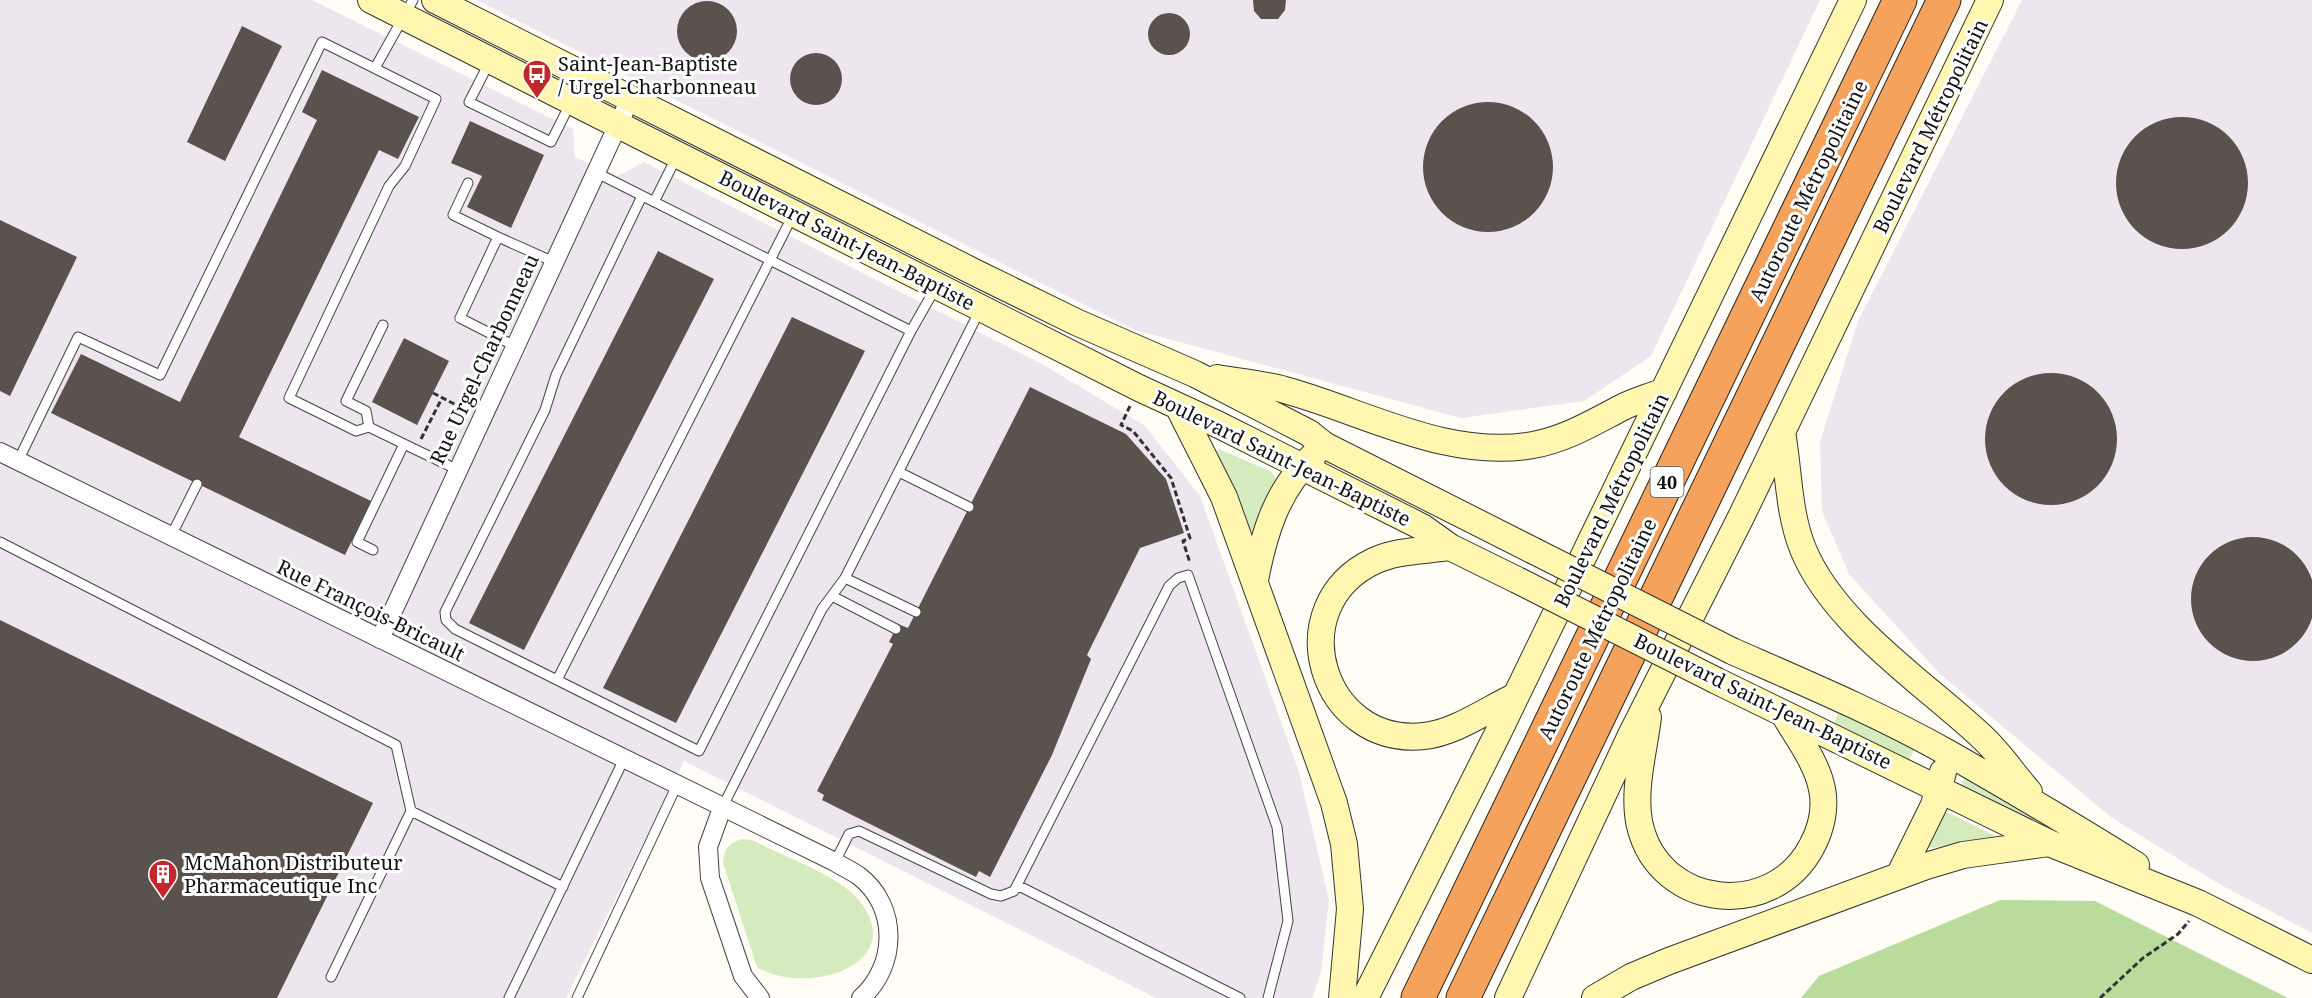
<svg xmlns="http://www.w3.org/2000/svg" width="2312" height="998" viewBox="0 0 2312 998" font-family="'Noto Serif',serif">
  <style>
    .industrial { fill: #eee6ef }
    .green { fill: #d5ebbd }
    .forest { fill: #b9dc9c }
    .building { fill: #5a524d }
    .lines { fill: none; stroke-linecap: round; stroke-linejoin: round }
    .lane-casing { stroke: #444; stroke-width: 11 }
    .street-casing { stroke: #444; stroke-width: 20 }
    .secondary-casing { stroke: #333; stroke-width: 28 }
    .highway-casing { stroke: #222; stroke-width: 35 }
    .path { stroke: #333; stroke-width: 3; stroke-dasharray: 6 3; stroke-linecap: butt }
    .lane { stroke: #fff; stroke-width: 9 }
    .street { stroke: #fff; stroke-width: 18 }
    .secondary { stroke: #fff6b0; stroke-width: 26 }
    .highway { stroke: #f5a25d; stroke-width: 33 }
    .secondary-bridge-casing { stroke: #333; stroke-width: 28; stroke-linecap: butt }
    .secondary-bridge { stroke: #fff6b0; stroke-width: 26 }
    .labels { text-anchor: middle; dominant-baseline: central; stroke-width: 6; stroke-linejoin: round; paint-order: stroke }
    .shield { fill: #fff; stroke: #585858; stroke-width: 1.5 }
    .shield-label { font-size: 18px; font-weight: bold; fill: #111 }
    .poi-label { font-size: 20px; fill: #111; stroke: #fff; text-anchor: start }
    .street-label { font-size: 20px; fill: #111; stroke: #fff }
  </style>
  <rect width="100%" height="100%" fill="#fffdf5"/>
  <path class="industrial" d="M0,0H312L573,129L575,157L618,176L644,162L1044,365L1145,426L1200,496L1299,772L1329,900L1321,973L1312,998H1156L684,761L566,998H0Z
    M476,0H1820L1651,356L1584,401L1461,418L1135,330Z
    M2022,0H2312V933L2221,885L2112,818L1940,674L1849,574L1822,511L1820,442L1858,321Z"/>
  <path class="green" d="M1219,449L1272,472L1277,482L1252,531H1248L1228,478L1214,452Z
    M1839,712L1908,746L1914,750L1909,760L1834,723Z
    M1966,776L2044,822L2041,827L1960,786Z
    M1949,813L1995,836V840L1929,848L1925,844L1939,815Z
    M743,839L752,840C779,854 837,875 856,897C914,962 809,998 757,967L723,863C724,849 729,842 743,839Z"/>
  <path class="forest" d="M2000,900L2095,901L2288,998H1801L1819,976Z"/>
  <path class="building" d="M1253,0H1286L1285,10L1278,19H1261L1254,11Z
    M677 31a30 30 0 1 1 60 0a30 30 0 1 1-60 0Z
    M1148 34a21 21 0 1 1 42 0a21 21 0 1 1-42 0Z
    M242,26L282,46L225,161L187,142Z
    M790 79a26 26 0 1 1 52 0a26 26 0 1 1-52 0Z
    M322,70L419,117L398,159L379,150L239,437L371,501L345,555L51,413L81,354L180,402L317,120L302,112Z
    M1423 167a65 65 0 1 1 130 0a65 65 0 1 1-130 0Z
    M2116 183a66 66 0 1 1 132 0a66 66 0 1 1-132 0Z
    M470,121L544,155L511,228L467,207L482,176L451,163Z
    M0,220L77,257L10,396L0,391Z
    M658,251L714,279L524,650L469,623Z
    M792,317L865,351L676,723L603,688Z
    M404,338L449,361L417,425L372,402Z
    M1985 439a66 66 0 1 1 132 0a66 66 0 1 1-132 0Z
    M1030,387L1126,434L1166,479L1184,533L1140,548L1087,655L1091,659L1052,755L990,877L979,871L976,877L822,800L824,795L817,791L893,644L889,642L898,624L908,628Z
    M2191 599a62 62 0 1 1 124 0a62 62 0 1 1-124 0Z
    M0,620L373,803L277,998H0Z"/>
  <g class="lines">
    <g class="lane-casing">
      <path id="lane" d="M489,63L469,102L551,142L570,104
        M375,68L413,0
        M595,172L911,331L936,287
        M468,183L453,215L498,237
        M642,196L556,375L545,410L445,612L446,620L455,629L699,751L911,331
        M654,202L677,156
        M383,325L346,401L366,411L369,427L404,444
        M515,346L460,318L498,237L554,262
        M18,461L78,337L160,375L322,42L436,99L405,166L389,186L289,398L356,431L369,427
        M899,472L969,507
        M171,536L197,484
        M0,542L396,745L411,811
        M373,550L357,542L404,444L458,470
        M845,578L916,612
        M832,596L896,629
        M557,680L793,215
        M722,808L822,609L845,578L980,310
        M835,862L849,834L859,831L991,894L1001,896L1014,891L1169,586L1178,578L1188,575L1277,827L1288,921L1268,998
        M1019,886L1240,998
        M331,977L411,811L563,887
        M509,998L624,759
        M577,998L677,785"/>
    </g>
    <g class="street-casing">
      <path id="street" d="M0,452L835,862C843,867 852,871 859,876C899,907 897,966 861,998
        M380,639L630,99
        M722,808L708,847L710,878L743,976L760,998"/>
    </g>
    <g class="secondary-casing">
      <path id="secondary" d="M371,0L1139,388L1219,425L1422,527L1450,547L1517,580
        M435,0L978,274L1076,322L1195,374L1309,433L1324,445L1532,550
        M1217,378C1239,382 1263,384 1285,390C1365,412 1447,460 1533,445C1566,439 1592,423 1621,408C1634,401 1650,397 1664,391
        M1179,408L1224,497L1334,803L1344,844L1350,909L1342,998
        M1782,432C1789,471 1788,512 1803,549C1833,623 1923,682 1981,736C1999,752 2013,774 2029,792
        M1450,547C1425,551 1397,550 1374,561C1279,606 1321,747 1424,736C1455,733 1488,709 1516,696
        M1255,580C1264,533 1277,489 1313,456
        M1732,651C1805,683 1879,714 1948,753C2011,789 2074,826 2136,865
        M1717,681L2049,843L2198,903L2312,960
        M1648,717C1644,751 1632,792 1640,826C1660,909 1773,921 1812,846C1821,829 1826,808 1822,789C1817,763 1798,738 1785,716
        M1899,876L1934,805L1943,772
        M1365,998L1497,735L1853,0
        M1508,998L1632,733L1741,517L1990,0
        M1595,998L1631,977L1669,961L1926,866L1963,855L2049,843"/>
    </g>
    <g class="highway-casing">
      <path id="highway" d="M1418,998L1900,0
        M1463,998L1944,0"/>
    </g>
    <path class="path" d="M433,393L466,410
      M1130,406L1121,425L1133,431L1171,478L1190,538L1183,541L1190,563
      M421,439L442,398
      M2100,998L2143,958L2178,934L2189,921"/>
    <use href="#lane" class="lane"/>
    <use href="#street" class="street"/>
    <use href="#secondary" class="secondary"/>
    <use href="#highway" class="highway"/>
    <g class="secondary-bridge-casing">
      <path id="secondary-bridge" d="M1532,550L1732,651
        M1517,580L1717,681"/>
    </g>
    <use href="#secondary-bridge" class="secondary-bridge"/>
  </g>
  <defs>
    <g id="bus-pin" transform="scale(1.5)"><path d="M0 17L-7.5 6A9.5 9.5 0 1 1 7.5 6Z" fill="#c4262e" stroke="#fff"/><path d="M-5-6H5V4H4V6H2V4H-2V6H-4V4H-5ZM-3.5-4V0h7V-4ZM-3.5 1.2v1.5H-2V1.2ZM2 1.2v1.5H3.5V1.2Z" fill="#fff"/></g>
    <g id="building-pin" transform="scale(1.5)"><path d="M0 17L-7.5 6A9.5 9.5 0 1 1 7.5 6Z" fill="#c4262e" stroke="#fff"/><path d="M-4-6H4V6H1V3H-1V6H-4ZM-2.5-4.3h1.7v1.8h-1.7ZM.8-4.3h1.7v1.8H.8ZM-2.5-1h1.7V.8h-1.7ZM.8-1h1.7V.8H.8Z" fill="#fff"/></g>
  </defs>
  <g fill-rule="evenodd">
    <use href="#bus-pin" x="537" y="74"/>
    <use href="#building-pin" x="163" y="874"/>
  </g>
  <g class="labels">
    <rect class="shield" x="1650.5" y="467" width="33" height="30" rx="4.5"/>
    <g class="shield-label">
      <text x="1667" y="482">40</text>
    </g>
    <g class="poi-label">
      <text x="558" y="63">Saint-Jean-Baptiste<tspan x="558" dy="23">/ Urgel-Charbonneau</tspan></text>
      <text x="184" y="862">McMahon Distributeur<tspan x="184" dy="23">Pharmaceutique Inc</tspan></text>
    </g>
    <g class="street-label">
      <text transform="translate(1930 126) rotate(-64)">Boulevard Métropolitain</text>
      <text transform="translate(1808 191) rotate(-64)">Autoroute Métropolitaine</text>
      <text transform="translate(847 240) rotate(27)">Boulevard Saint-Jean-Baptiste</text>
      <text transform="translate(484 359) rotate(-65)">Rue Urgel-Charbonneau</text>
      <text transform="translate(1282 458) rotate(26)">Boulevard Saint-Jean-Baptiste</text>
      <text transform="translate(1611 500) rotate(-64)">Boulevard Métropolitain</text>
      <text transform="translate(371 610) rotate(26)">Rue François-Bricault</text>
      <text transform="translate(1597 629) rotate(-64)">Autoroute Métropolitaine</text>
      <text transform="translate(1763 701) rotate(26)">Boulevard Saint-Jean-Baptiste</text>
    </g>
  </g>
</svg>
